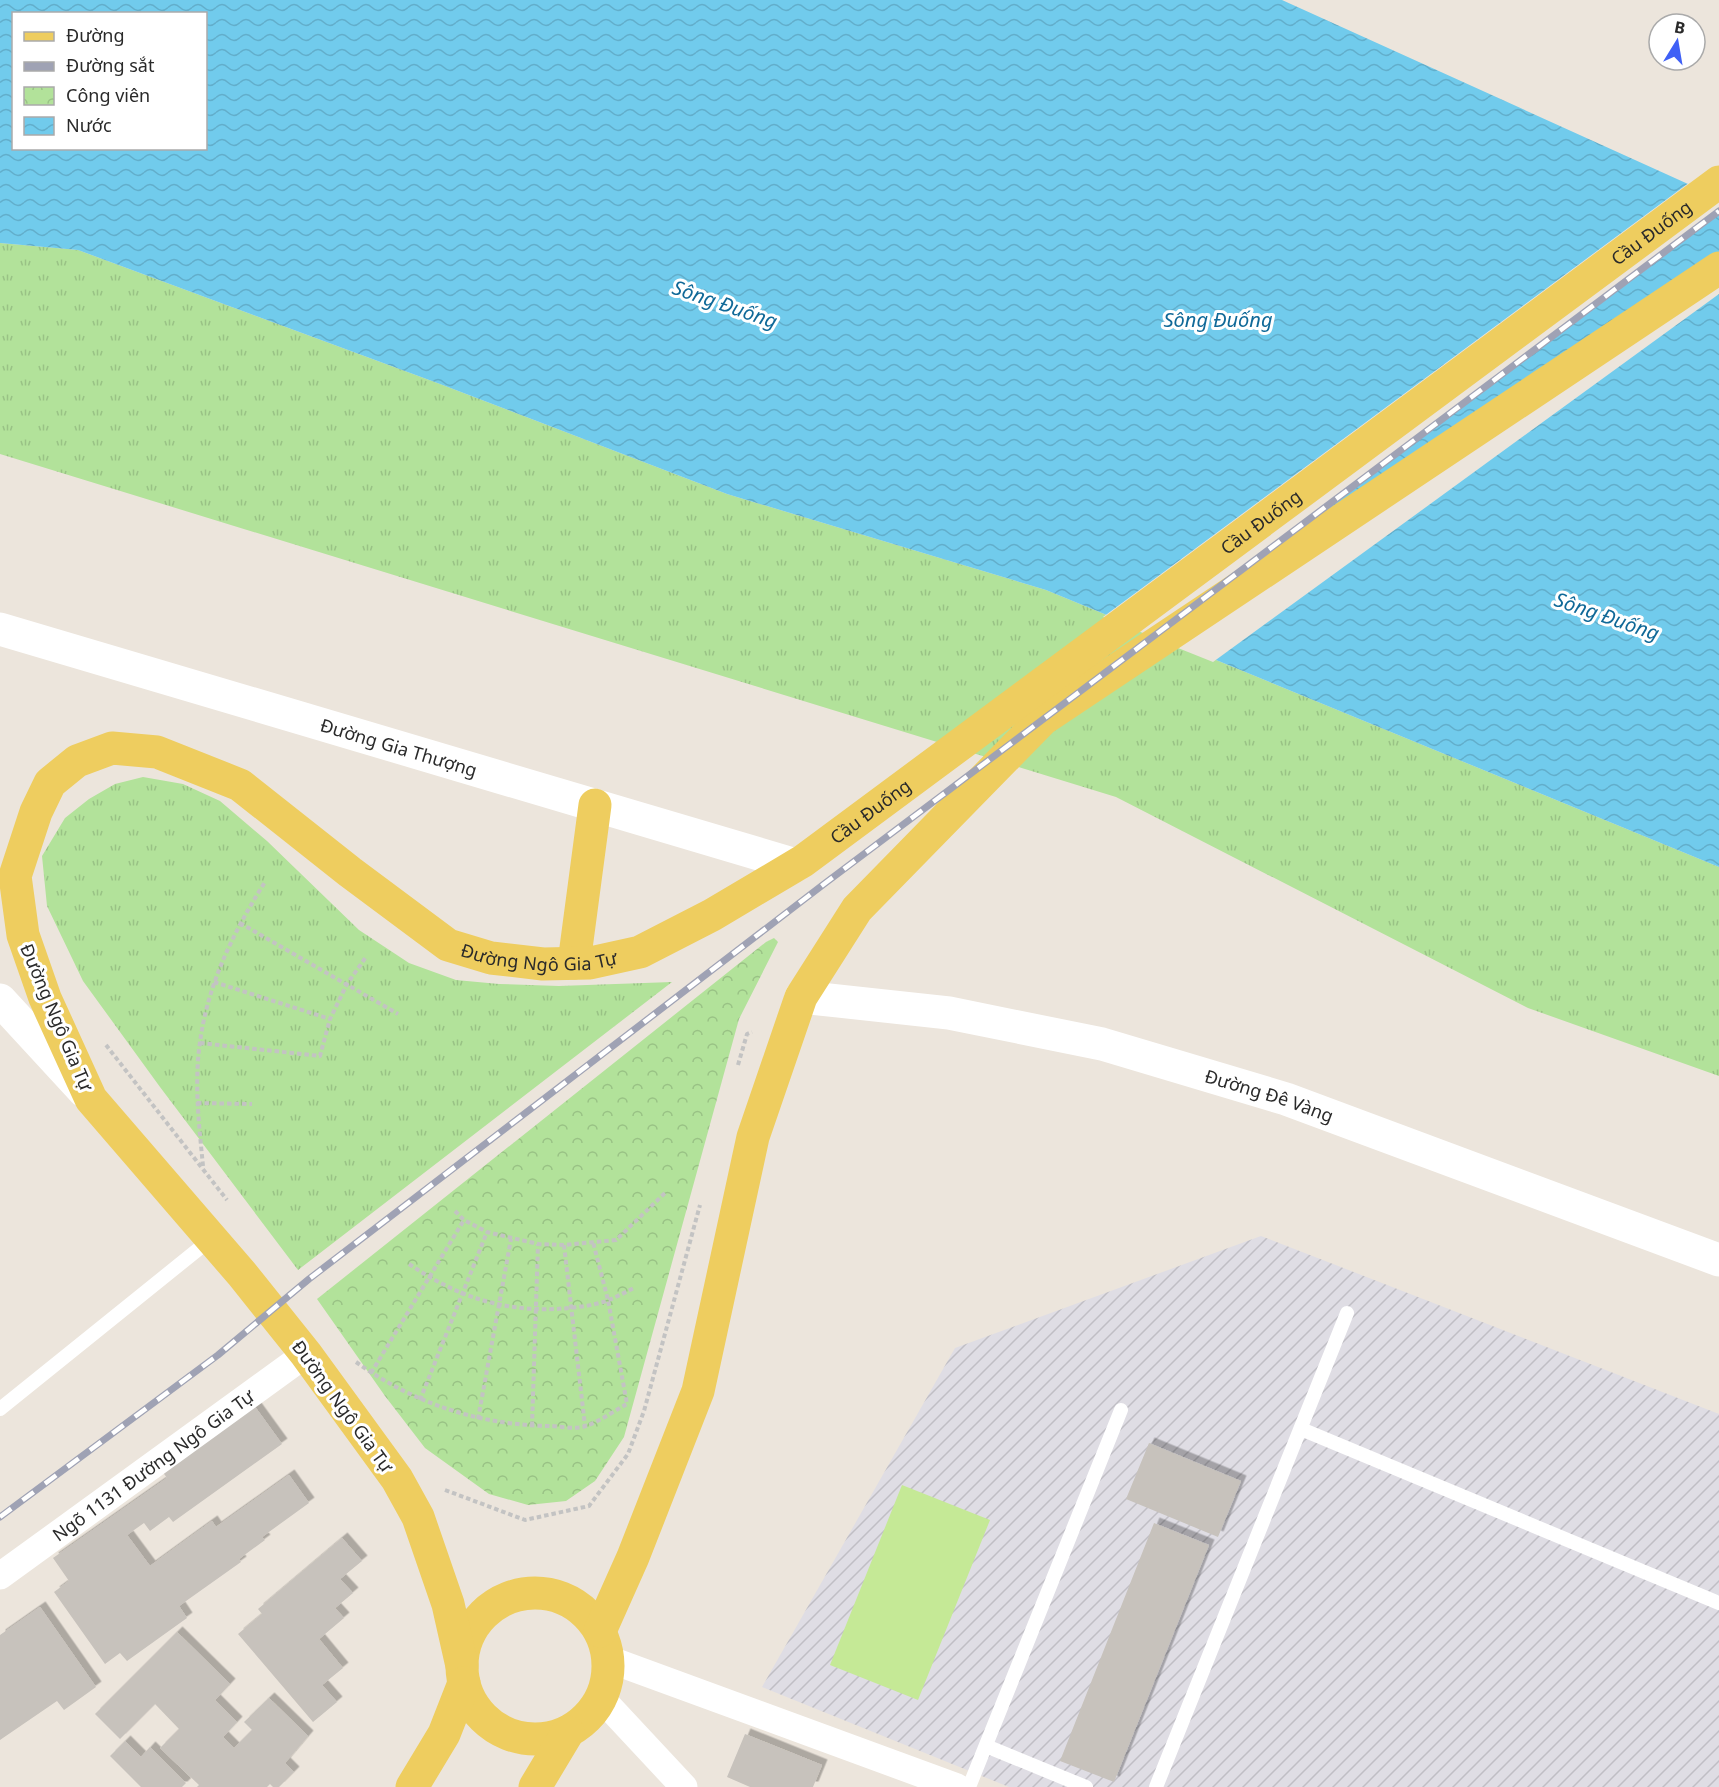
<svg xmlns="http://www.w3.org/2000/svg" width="1719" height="1787" viewBox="0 0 1719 1787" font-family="'Noto Sans',sans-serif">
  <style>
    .industrial { fill: url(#industrial-furrows) }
    .grass { fill: url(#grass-tufts) }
    .park { fill: url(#park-crowns) }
    .pitch { fill: #c5e996 }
    .water { fill: url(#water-waves); fill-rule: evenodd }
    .pier { fill: #ece5dc }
    .building { fill: #c7c2bc; filter: url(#shadow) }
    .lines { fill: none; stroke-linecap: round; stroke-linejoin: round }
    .path { stroke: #c3c3c3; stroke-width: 4; stroke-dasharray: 4.5 3; stroke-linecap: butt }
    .service { stroke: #fff; stroke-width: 14 }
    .minor { stroke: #fff; stroke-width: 27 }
    .tertiary { stroke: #fff; stroke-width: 33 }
    .secondary { stroke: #fff; stroke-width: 33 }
    .primary { stroke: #eecd5f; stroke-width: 33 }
    .rail-casing { stroke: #9fa2b4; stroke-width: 7 }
    .rail { stroke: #fff; stroke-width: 4.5; stroke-dasharray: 14; stroke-linecap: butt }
    .labels { text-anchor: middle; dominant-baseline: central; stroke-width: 6; stroke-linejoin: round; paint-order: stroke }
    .street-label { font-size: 18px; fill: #2a2a2a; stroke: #fff }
    .water-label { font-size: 20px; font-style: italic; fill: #106998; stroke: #fff }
  </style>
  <defs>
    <pattern id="industrial-furrows" width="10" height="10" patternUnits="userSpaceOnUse" patternTransform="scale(1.5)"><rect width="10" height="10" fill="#dfdde4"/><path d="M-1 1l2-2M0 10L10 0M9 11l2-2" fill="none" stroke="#c0bec4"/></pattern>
    <pattern id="grass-tufts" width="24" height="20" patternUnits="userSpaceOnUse" patternTransform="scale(1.5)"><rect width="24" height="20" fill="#b2e29a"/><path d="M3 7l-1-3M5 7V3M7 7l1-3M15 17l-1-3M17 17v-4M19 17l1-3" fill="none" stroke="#99c285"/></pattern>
    <pattern id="park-crowns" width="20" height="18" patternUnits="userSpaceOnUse" patternTransform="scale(1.5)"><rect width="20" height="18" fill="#b2e29a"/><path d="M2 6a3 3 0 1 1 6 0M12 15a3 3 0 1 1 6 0" fill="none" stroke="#99c285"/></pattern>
    <pattern id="water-waves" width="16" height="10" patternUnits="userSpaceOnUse" patternTransform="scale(1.5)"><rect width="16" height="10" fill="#71cbec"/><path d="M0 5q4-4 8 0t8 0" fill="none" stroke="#62aecb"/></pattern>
    <filter id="shadow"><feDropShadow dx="5.5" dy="-5.5" stdDeviation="0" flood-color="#0004"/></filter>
  </defs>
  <rect width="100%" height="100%" fill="#ece5dc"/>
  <path class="industrial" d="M1261,1236L1719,1414V1787H1009L762,1687L955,1348Z"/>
  <path class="grass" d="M0,243L78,250L440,384L727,494L1046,590L1719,867V1076L1528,1008L1116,797L0,454Z
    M143,777L183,784L220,801L267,841L359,930L409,963L456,980L499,984L559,986L672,982L298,1270L160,1087L83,981L47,906L42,856L65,818L89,799L115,784Z"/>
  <path class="park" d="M774,938L778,942L739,1019L624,1437L595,1481L566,1501L528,1505L489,1494L425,1448L385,1396L317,1299L766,942Z"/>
  <path class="pitch" d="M902,1485L990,1520L918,1700L830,1665Z"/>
  <path class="water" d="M0,0H1282L1719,198V867L1046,590L727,494L440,384L78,250L0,243ZM14,14H206V148H14Z"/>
  <path class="pier" d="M1690,182L1719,195V211L1153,637L1103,617Z
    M1719,278V294L1213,662L1163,642Z"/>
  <path class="building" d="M253,1404L282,1444L173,1522L169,1517L150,1531L144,1523L127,1535L150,1566L212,1521L216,1527L289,1475L309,1503L262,1537L265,1540L239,1559L241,1562L179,1606L187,1618L127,1661L120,1653L105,1664L54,1592L69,1581L53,1558L167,1478L162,1471Z
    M1149,1443L1241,1481L1218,1537L1126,1499Z
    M1154,1523L1209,1545L1114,1782L1060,1761Z
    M342,1538L362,1561L340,1579L353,1593L335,1608L344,1618L319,1639L343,1668L322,1685L337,1702L313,1722L238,1634L262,1614L258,1609Z
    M40,1607L96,1687L64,1710L57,1701L0,1740V1635Z
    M177,1632L230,1684L215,1700L237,1722L223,1737L234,1748L252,1730L244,1722L269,1698L308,1736L285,1763L294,1772L279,1787H273L270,1784L267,1787H197L199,1785L160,1748L179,1729L155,1704L120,1739L95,1714Z
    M745,1734L822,1765L813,1787H750L727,1777Z
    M125,1741L141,1757L150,1747L186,1783L182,1787H141L110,1756Z"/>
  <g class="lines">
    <path class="path" d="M240,923L398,1014
      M214,982L330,1019
      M200,1043L320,1056L330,1019L347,984L366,957
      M106,1045L227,1200
      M738,1065L747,1034L752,1032
      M197,1103L252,1104
      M203,1166C199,1125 194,1083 200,1042C208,983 234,931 265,882
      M455,1211L464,1220L487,1232L538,1244L564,1245L616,1240L666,1192
      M564,1245L585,1426
      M409,1264C455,1295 499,1311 555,1309C573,1308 593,1306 609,1300C618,1296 626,1292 634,1288
      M356,1362C413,1403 479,1425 549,1426C560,1426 576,1430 586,1426C600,1421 614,1411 627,1404L608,1300L593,1242
      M371,1373L464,1220
      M420,1400L487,1232
      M478,1419L511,1239
      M532,1426L538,1244
      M445,1490L525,1520L589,1506L628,1454L644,1411L700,1205"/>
    <path class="service" d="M0,1409L211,1239
      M1301,1429L1719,1603
      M986,1746L1086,1787
      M969,1787L1121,1410
      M1156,1787L1347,1313"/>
    <g class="minor">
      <path id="s1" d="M0,1576L306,1354"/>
      <path d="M608,1659L957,1787"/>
      <path d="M601,1698L684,1787"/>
    </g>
    <path class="tertiary" d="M0,1000L84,1091"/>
    <g class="secondary">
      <path id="s2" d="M0,629L796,865"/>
      <path id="s3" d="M801,997L949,1013L1102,1044L1286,1099L1719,1260"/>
    </g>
    <g class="primary">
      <path d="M574,963L595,805"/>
      <circle cx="535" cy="1666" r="73"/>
      <path d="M600,1631L633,1557L698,1391L753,1137L801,997L857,909L1043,719L1719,268"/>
      <path id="s4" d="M462,1666L448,1604L418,1517L397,1479L306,1354L242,1274L91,1099L45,998L23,935L15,876L36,812L50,783L77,761L112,748L157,752L240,785L350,872L448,945L491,958L543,964L590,963L640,952L712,915L803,861L1719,182"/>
      <path d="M412,1787L444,1734L464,1683"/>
      <path d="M535,1787L568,1732"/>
    </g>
    <g class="rail-casing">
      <path id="rail" d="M0,1517L218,1355L309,1279L824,884L1719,211"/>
    </g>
    <use href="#rail" class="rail"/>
  </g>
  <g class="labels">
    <g class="street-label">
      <text stroke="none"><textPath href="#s4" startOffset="2931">Cầu Đuống</textPath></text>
      <text stroke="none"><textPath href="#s4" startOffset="2445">Cầu Đuống</textPath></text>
      <text stroke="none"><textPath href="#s2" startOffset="416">Đường Gia Thượng</textPath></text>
      <text stroke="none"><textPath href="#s4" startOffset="1959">Cầu Đuống</textPath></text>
      <text stroke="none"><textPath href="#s4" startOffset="1586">Đường Ngô Gia Tự</textPath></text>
      <text transform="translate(57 1017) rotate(67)">Đường Ngô Gia Tự</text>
      <text stroke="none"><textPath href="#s3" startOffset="480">Đường Đê Vàng</textPath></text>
      <text transform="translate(343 1406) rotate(54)">Đường Ngô Gia Tự</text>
      <text stroke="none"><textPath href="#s1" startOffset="189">Ngõ 1131 Đường Ngô Gia Tự</textPath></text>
    </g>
    <g class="water-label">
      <text transform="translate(725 304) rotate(19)">Sông Đuống</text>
      <text x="1218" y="319">Sông Đuống</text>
      <text transform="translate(1607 616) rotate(19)">Sông Đuống</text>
    </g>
  </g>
  <rect x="12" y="12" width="195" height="138" fill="#ffffff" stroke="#aaaaaa" stroke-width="1.5"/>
  <rect x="24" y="32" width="30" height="9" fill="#eecd5f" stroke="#aaaaaa" stroke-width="1.5"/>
  <text x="66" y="42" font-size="18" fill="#2a2a2a">Đường</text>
  <rect x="24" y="62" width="30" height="9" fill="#9fa2b4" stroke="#aaaaaa" stroke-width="1.5"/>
  <text x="66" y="72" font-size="18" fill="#2a2a2a">Đường sắt</text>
  <rect x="24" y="87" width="30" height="18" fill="url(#park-crowns)" stroke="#aaaaaa" stroke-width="1.5"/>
  <text x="66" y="102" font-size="18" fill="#2a2a2a">Công viên</text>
  <rect x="24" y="117" width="30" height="18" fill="url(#water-waves)" stroke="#aaaaaa" stroke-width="1.5"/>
  <text x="66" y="132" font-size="18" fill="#2a2a2a">Nước</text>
  <g transform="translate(1677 42) rotate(11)"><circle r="28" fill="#ffffff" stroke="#aaaaaa" stroke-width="1.5"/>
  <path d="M0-4.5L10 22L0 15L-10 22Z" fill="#3f60f6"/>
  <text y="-9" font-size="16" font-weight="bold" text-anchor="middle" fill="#2a2a2a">B</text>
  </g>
</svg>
